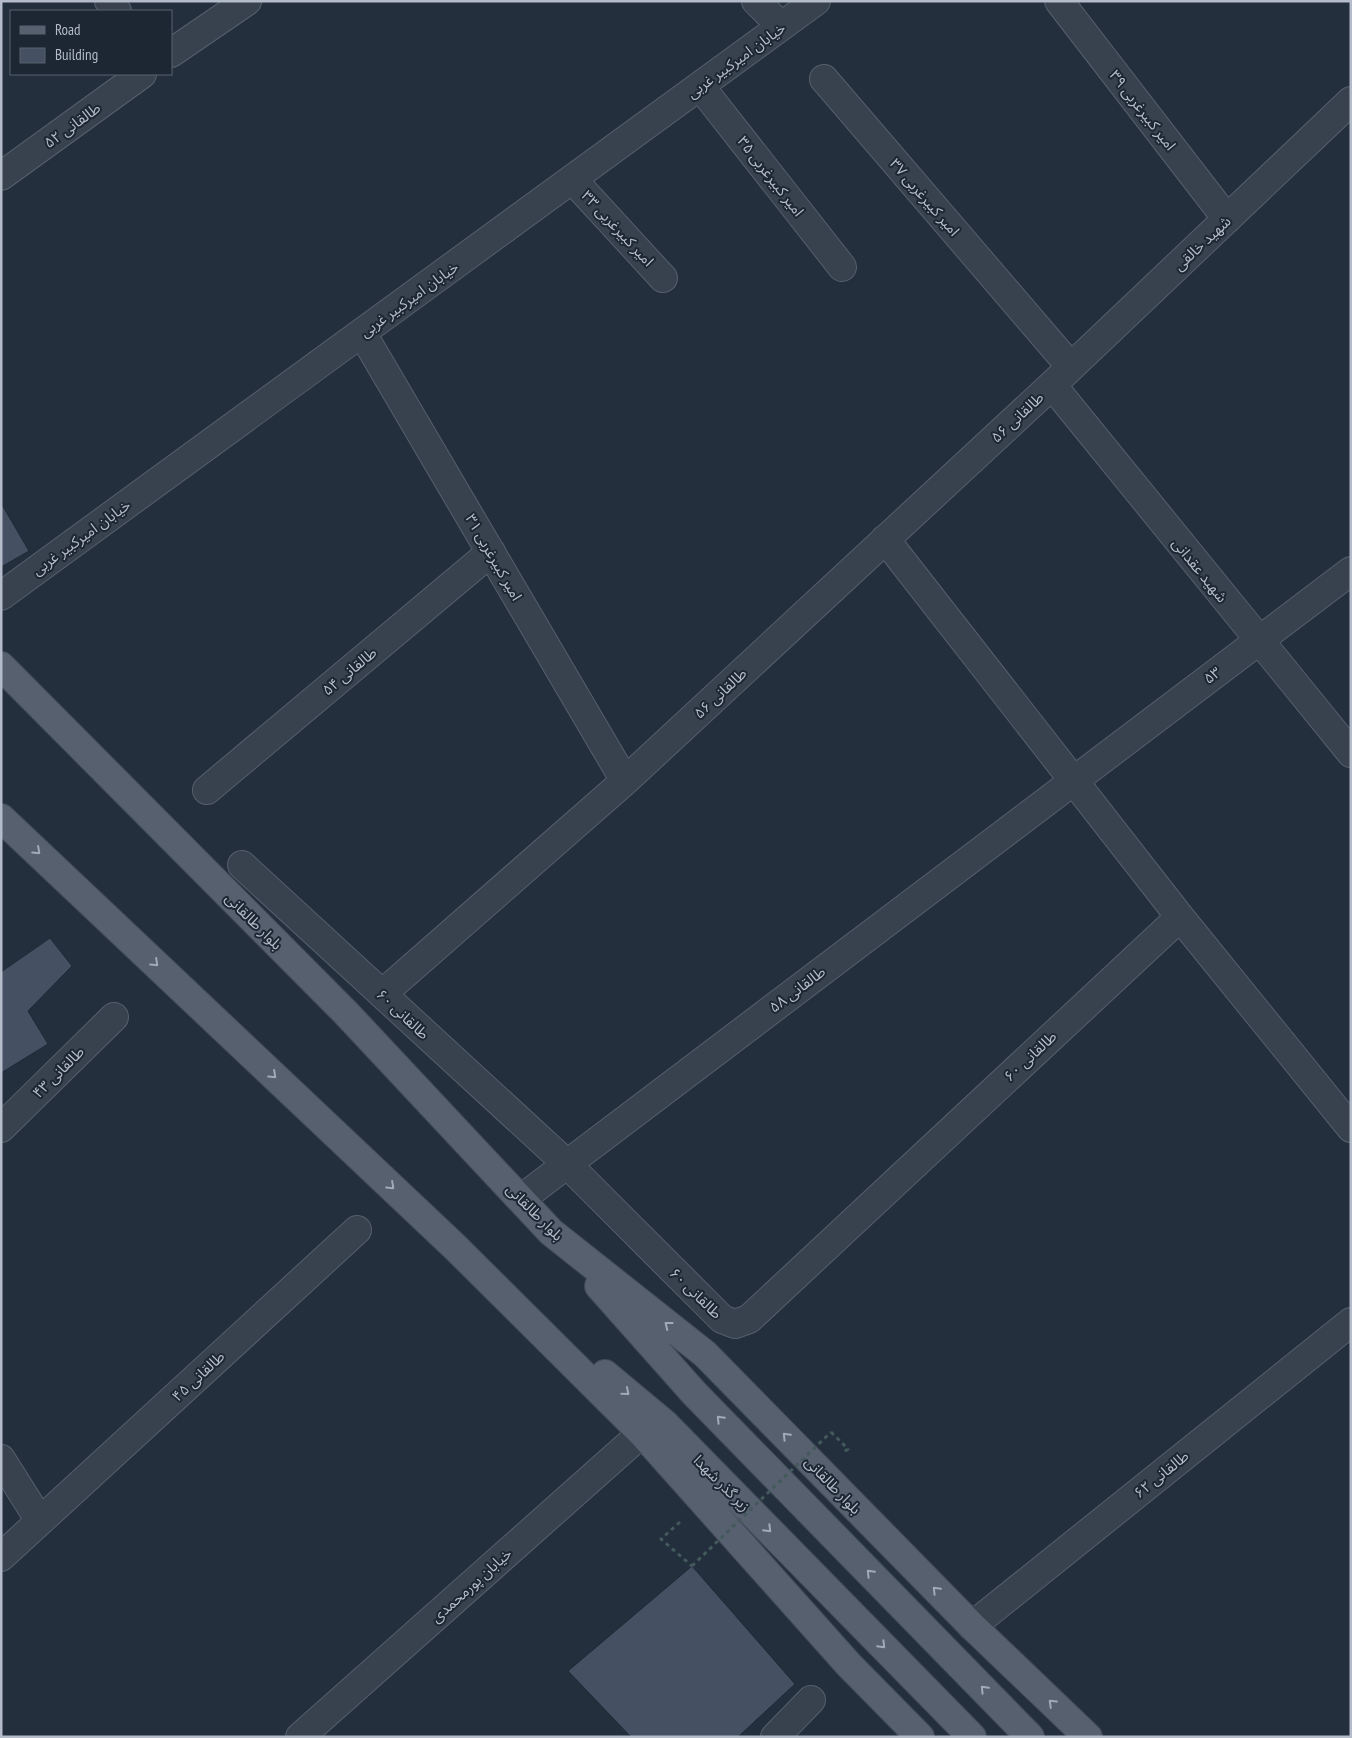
<svg xmlns="http://www.w3.org/2000/svg" width="1352" height="1738" viewBox="0 0 1352 1738" font-family="'PT Sans Narrow','Noto Sans Arabic',sans-serif">
  <style>
    .building { fill: #455162; stroke: #1f2835 }
    .lines { fill: none; stroke-linecap: round; stroke-linejoin: round }
    .street-casing { stroke: #565f6c; stroke-width: 30 }
    .primary-casing { stroke: #414a57; stroke-width: 30 }
    .path { stroke: #44595c; stroke-width: 3; stroke-dasharray: 4 4; stroke-linecap: butt }
    .street { stroke: #38414e; stroke-width: 28 }
    .primary { stroke: #56606e; stroke-width: 28 }
    .path-bridge { stroke: #44595c; stroke-width: 3; stroke-dasharray: 4 4; stroke-linecap: butt }
    .oneway { stroke: #a1aab7 }
    .labels { text-anchor: middle; dominant-baseline: central; stroke-width: 4; stroke-linejoin: round; paint-order: stroke }
    .street-label { font-size: 15px; fill: #b4bcc9; stroke: #1d2633 }
  </style>
  <rect width="100%" height="100%" fill="#242f3e"/>
  <path class="building" d="M1,503L29,551L1,567Z
    M50,938L72,966L28,1011L48,1044L1,1073V972Z
    M692,1566L795,1684L738,1737H631L568,1671Z"/>
  <g class="lines">
    <g class="street-casing">
      <path id="street" d="M109,1L117,11
        M756,1L781,26
        M1059,1L1227,219
        M171,53L247,1
        M824,79L1071,367
        M700,86L842,267
        M1,176L142,74
        M572,179L663,278
        M362,333L625,781
        M1052,385L1351,753
        M885,539L1180,917L1351,1128
        M1,596L816,1
        M207,790L491,552
        M242,865L567,1164L722,1319L735,1324L749,1319L1180,917
        M382,994L625,781L1052,385L1351,101
        M1,1128L114,1017
        M521,1199L1351,571
        M1,1459L40,1521
        M1,1557L357,1230
        M972,1626L1351,1322
        M300,1737L642,1433
        M775,1737L811,1700"/>
    </g>
    <g class="primary-casing">
      <path id="primary" d="M1,666L346,1013L551,1232L705,1354L972,1626L1088,1737
        M1,818L455,1247L642,1433L849,1665L920,1737
        M599,1286L694,1393L1030,1737
        M605,1374L665,1424L972,1737"/>
    </g>
    <path class="path" d="M831,1432L848,1449L844,1452
      M680,1522L661,1539L692,1566"/>
    <use href="#street" class="street"/>
    <use href="#primary" class="primary"/>
    <path class="path-bridge" d="M692,1566L831,1432"/>
  </g>
  <defs><path id="oneway-chevron" d="M-2-3.5L2.5 0L-2 3.5" fill="none" stroke-width="1.6" stroke-linecap="round" stroke-linejoin="round" transform="scale(1.25)"/></defs>
  <g class="oneway">
    <use href="#oneway-chevron" transform="translate(37 851) rotate(43)"/>
    <use href="#oneway-chevron" transform="translate(155 963) rotate(43)"/>
    <use href="#oneway-chevron" transform="translate(273 1075) rotate(43)"/>
    <use href="#oneway-chevron" transform="translate(391 1186) rotate(43)"/>
    <use href="#oneway-chevron" transform="translate(668 1325) rotate(-142)"/>
    <use href="#oneway-chevron" transform="translate(626 1392) rotate(40)"/>
    <use href="#oneway-chevron" transform="translate(720 1419) rotate(-134)"/>
    <use href="#oneway-chevron" transform="translate(786 1436) rotate(-134)"/>
    <use href="#oneway-chevron" transform="translate(768 1529) rotate(45)"/>
    <use href="#oneway-chevron" transform="translate(870 1573) rotate(-134)"/>
    <use href="#oneway-chevron" transform="translate(936 1590) rotate(-134)"/>
    <use href="#oneway-chevron" transform="translate(882 1645) rotate(45)"/>
    <use href="#oneway-chevron" transform="translate(984 1689) rotate(-134)"/>
    <use href="#oneway-chevron" transform="translate(1052 1703) rotate(-136)"/>
  </g>
  <g class="labels">
    <g class="street-label">
      <text transform="translate(736 60) rotate(-36)">خیابان امیرکبیر غربی</text>
      <text transform="translate(1143 110) rotate(52)">امیر کبیرغربی ۳۹</text>
      <text transform="translate(72 125) rotate(-36)">طالقانی ۵۲</text>
      <text transform="translate(771 176) rotate(52)">امیر کبیرغربی ۳۵</text>
      <text transform="translate(925 197) rotate(49)">امیر کبیرغربی ۳۷</text>
      <text transform="translate(618 228) rotate(47)">امیر کبیرغربی ۳۳</text>
      <text transform="translate(1202 243) rotate(-43)">شهید خالقی</text>
      <text transform="translate(409 299) rotate(-36)">خیابان امیرکبیر غربی</text>
      <text transform="translate(1017 417) rotate(-43)">طالقانی ۵۶</text>
      <text transform="translate(81 537) rotate(-36)">خیابان امیرکبیر غربی</text>
      <text transform="translate(494 557) rotate(60)">امیر کبیرغربی ۳۱</text>
      <text transform="translate(1200 570) rotate(51)">شهید عقدانی</text>
      <text transform="translate(349 671) rotate(-40)">طالقانی ۵۴</text>
      <text transform="translate(1212 675) rotate(-37)">۵۳</text>
      <text transform="translate(720 693) rotate(-43)">طالقانی ۵۶</text>
      <text transform="translate(254 921) rotate(45)">بلوار طالقانی</text>
      <text transform="translate(797 989) rotate(-37)">طالقانی ۵۸</text>
      <text transform="translate(403 1014) rotate(43)">طالقانی ۶۰</text>
      <text transform="translate(1030 1056) rotate(-43)">طالقانی ۶۰</text>
      <text transform="translate(58 1072) rotate(-45)">طالقانی ۴۳</text>
      <text transform="translate(535 1212) rotate(45)">بلوار طالقانی</text>
      <text transform="translate(696 1293) rotate(44)">طالقانی ۶۰</text>
      <text transform="translate(198 1376) rotate(-43)">طالقانی ۴۵</text>
      <text transform="translate(1161 1474) rotate(-39)">طالقانی ۶۲</text>
      <text transform="translate(722 1483) rotate(45)">زیر گذر شهدا</text>
      <text transform="translate(833 1485) rotate(46)">بلوار طالقانی</text>
      <text transform="translate(471 1585) rotate(-42)">خیابان پورمحمدی</text>
    </g>
  </g>
  <rect width="1352" height="1738" fill="none" stroke="#b4bcc9" stroke-width="5"/>
  <rect x="10" y="10" width="162" height="65" fill="#1d2633" stroke="#59626f"/>
  <rect x="20" y="26" width="25" height="8" fill="#56606e" stroke="#59626f"/>
  <text x="55" y="35" font-size="15" fill="#b4bcc9">Road</text>
  <rect x="20" y="48" width="25" height="15" fill="#455162" stroke="#59626f"/>
  <text x="55" y="60" font-size="15" fill="#b4bcc9">Building</text>
</svg>
